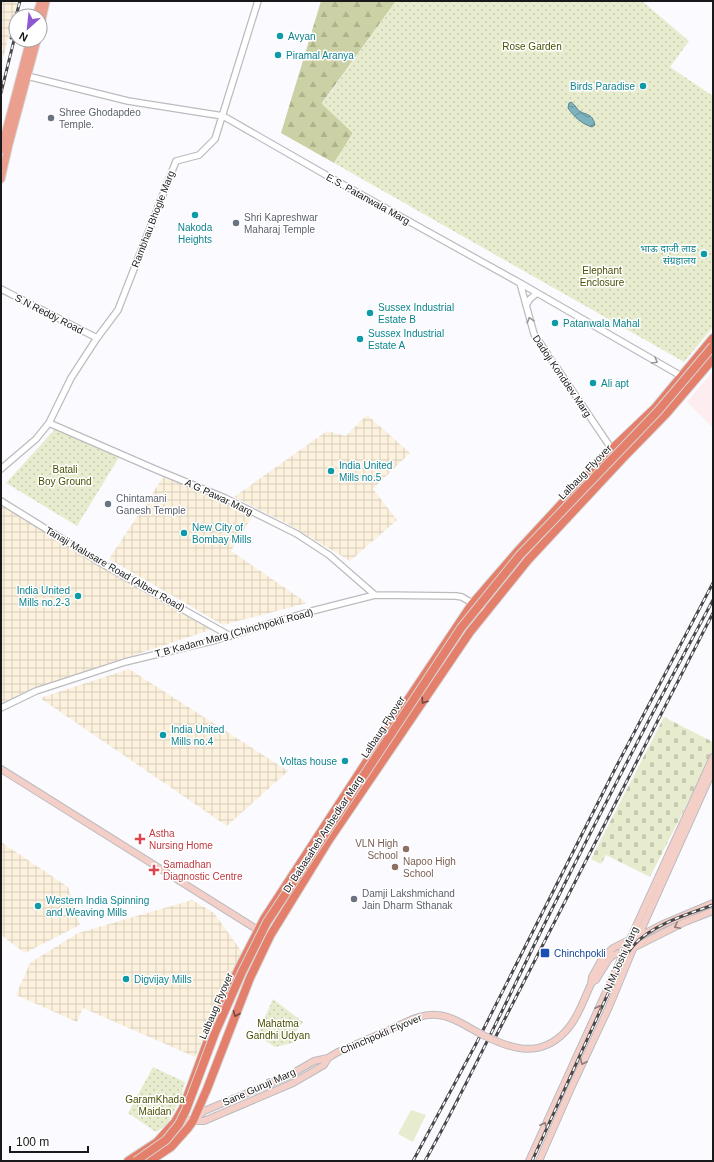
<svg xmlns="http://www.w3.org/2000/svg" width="714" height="1162" viewBox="0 0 714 1162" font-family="Helvetica,'Noto Sans Devanagari',sans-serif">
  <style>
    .industrial { fill: url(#industrial-grid) }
    .medical { fill: #feedef }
    .green { fill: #e8eccf }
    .forest { fill: url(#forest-firs) }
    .cemetery { fill: url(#cemetery-stones) }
    .park { fill: url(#park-dots) }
    .water { fill: url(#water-waves); stroke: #5e858d }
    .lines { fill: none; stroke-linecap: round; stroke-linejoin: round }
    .tertiary-casing { stroke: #bcbcc0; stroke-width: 8 }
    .secondary-casing { stroke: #bcbcc0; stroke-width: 8 }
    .primary-casing { stroke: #d6d6d6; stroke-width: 9 }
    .trunk-casing { stroke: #d6d6d6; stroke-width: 10 }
    .tertiary { stroke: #fff; stroke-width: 5.5 }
    .secondary { stroke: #f4cfc7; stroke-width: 6 }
    .primary { stroke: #ea9f8f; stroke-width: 7 }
    .trunk { stroke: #e37f6a; stroke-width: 8 }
    .rail-casing { stroke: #48484a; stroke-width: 3 }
    .rail { stroke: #fff; stroke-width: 1.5; stroke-dasharray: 4.5; stroke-linecap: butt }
    .secondary-bridge-casing { stroke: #bcbcc0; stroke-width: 8; stroke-linecap: butt }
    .trunk-bridge-casing { stroke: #d6d6d6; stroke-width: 10; stroke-linecap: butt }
    .secondary-bridge { stroke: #f4cfc7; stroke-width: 6 }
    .trunk-bridge { stroke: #e37f6a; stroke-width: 8 }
    .oneway { stroke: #989898 }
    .oneway2 { stroke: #74473f }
    .oneway3 { stroke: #917d7a }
    .culture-dot { fill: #0f9aa8; stroke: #fff; stroke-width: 1.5 }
    .worship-dot { fill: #6b7280; stroke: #fff; stroke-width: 1.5 }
    .health-dot { fill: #e0444e; stroke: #fff; stroke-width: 1.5 }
    .education-dot { fill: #8d6e63; stroke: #fff; stroke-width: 1.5 }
    .transit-dot { fill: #1a4fb4; stroke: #fff; stroke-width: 1.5 }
    .labels { text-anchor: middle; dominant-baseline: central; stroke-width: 3; stroke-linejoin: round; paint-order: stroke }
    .culture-label { font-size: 10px; fill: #0d838f; stroke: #fff; text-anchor: start }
    .park-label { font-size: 10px; fill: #4b5004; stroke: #fff }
    .worship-label { font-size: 10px; fill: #5b616d; stroke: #fff; text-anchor: start }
    .street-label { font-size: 10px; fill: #19191b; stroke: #fff }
    .health-label { font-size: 10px; fill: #be3a42; stroke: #fff; text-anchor: start }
    .education-label { font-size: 10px; fill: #785e54; stroke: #fff; text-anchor: end }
    .transit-label { font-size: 10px; fill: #164399; stroke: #fff; text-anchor: start }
  </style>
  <defs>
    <pattern id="industrial-grid" width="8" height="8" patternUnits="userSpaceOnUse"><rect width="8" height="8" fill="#fbf1dc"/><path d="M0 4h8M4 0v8" fill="none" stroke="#d7cebc"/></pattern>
    <pattern id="forest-firs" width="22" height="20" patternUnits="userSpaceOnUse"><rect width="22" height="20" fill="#ccd1a5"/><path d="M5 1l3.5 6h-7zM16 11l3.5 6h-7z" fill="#afb38d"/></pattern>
    <pattern id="cemetery-stones" width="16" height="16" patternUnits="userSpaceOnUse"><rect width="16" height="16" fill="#e8eccf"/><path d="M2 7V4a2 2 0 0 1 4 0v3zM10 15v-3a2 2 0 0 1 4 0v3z" fill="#c6cab1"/></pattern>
    <pattern id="park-dots" width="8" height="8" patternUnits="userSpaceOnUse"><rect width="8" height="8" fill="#e8eccf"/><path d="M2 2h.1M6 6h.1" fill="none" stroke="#c6cab1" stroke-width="1.8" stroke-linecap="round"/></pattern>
    <pattern id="water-waves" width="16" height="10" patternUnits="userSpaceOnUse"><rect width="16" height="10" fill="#7cb3be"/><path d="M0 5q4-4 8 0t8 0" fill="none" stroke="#65919a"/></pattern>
  </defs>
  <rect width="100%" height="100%" fill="#fbfbff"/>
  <path class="industrial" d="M1,1H18L1,66Z
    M367,415L410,453L373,489L397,520L350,561L288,524L234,497L327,431L346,436Z
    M164,476L225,501L253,515L231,551L307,603L223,625L109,559Z
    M1,505L98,563L213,629L35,688L1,703Z
    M129,669L288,771L227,826L40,698Z
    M1,842L68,887L80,925L25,953L1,935Z
    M192,900L214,913L242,952L195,1057L83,1008L77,1022L16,995L30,963L78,933Z"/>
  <path class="medical" d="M713,371V428L687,402Z"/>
  <path class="green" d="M411,1110L426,1115L413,1142L398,1134Z"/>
  <path class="forest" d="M321,1H396L322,103L353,133L334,163L281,133Z"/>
  <path class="cemetery" d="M664,717L713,742V753L650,877L606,855L601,864L591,859Z"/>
  <path class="park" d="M396,1H642L689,41L670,67L713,96V327L684,362L334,163L353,133L322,104Z
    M56,428L121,454L77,526L6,483Z
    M273,999L303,1022L295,1033L293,1043L275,1047L263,1039L262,1041L255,1039Z
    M153,1067L185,1082L181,1097L167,1125L156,1132L128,1113Z"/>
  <path class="water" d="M571,102C574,104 576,107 578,110C586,116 592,112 595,125L592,127C582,124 574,117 568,108L569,103Z"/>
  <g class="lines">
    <g class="tertiary-casing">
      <path id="tertiary" d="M23,75L128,101L223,116L333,179L520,283L683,377
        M520,283L534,334L613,451
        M1,289L97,338
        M526,305L530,299L537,293
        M49,423L157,470L225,498L297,534L329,555L375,595
        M1,469L36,439L49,423L71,378L97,338L118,310L176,161L199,155L215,139L258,1
        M1,501L101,563L230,636
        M1,708L36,691L125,662L216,640L312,611L375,595L456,596L462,597L487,612"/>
    </g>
    <g class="secondary-casing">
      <path id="secondary" d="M1,769L258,930L270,936
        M638,937L661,925L713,903
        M592,982L596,980L609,959L614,955L633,948L685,922L713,911
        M591,984L592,977L603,957L613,948L629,940
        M179,1118L193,1121H204L293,1083L324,1065L328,1058
        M195,1120L204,1111L288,1076L314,1061L328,1058L338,1052
        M529,1161L713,757
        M539,1161L572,1086L609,1007L638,937L713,770"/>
    </g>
    <g class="primary-casing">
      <path id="primary" d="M36,16L41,1
        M40,28L46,1
        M1,150L30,40
        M1,179L9,144L37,40"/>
    </g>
    <g class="trunk-casing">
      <path id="trunk" d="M128,1161L157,1142L175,1122L183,1108L211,1032L238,970L264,919L369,758L472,604L517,552L612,449L655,408L713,338
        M150,1161L171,1147L188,1128L193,1121L207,1089L250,978L270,936L329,840L470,632L528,560L623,458L666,414L713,359"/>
    </g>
    <use href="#tertiary" class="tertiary"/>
    <use href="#secondary" class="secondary"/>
    <use href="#primary" class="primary"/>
    <use href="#trunk" class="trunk"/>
    <g class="rail-casing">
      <path id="rail" d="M16,16L20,1
        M11,38L16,16
        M1,93L16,32
        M494,1040L713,613
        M413,1161L477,1042L615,769L713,583
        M425,1161C471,1079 510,993 552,909C604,805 658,702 713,600
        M532,1161L615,978C620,967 625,955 633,946C651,925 688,914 713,905"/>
    </g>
    <use href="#rail" class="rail"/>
    <g class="secondary-bridge-casing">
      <path id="secondary-bridge" d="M338,1052C354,1045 371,1038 388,1030C403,1024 420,1013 437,1015C452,1016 466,1026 479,1033C508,1048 538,1060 565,1032C577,1020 584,999 591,984"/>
    </g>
    <g class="trunk-bridge-casing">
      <path id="trunk-bridge" d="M136,1161L166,1140L179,1124L186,1110L215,1033L242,972L267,922L461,628L520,555L658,411L713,346"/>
    </g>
    <use href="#secondary-bridge" class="secondary-bridge"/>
    <use href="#trunk-bridge" class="trunk-bridge"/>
  </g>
  <defs><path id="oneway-chevron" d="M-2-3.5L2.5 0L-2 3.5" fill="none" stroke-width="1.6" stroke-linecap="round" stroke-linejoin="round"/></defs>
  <g class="oneway">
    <use href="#oneway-chevron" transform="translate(530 320) rotate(-106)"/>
    <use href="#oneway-chevron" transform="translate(655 361) rotate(30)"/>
  </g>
  <g class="oneway2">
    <use href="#oneway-chevron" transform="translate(424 701) rotate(124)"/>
    <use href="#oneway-chevron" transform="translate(236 1014) rotate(112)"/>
  </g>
  <g class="oneway3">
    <use href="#oneway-chevron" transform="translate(677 926) rotate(154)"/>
    <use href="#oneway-chevron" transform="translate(599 1008) rotate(-65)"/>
    <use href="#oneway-chevron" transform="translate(583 1062) rotate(115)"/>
    <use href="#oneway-chevron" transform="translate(544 1125) rotate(-65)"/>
  </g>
  <g class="culture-dot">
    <circle cx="280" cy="36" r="4"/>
    <circle cx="278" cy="55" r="4"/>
    <circle cx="643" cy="86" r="4"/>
    <circle cx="195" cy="215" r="4"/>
    <circle cx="704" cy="254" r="4"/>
    <circle cx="370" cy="313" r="4"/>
    <circle cx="555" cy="323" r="4"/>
    <circle cx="360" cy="339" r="4"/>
    <circle cx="593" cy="383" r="4"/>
    <circle cx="331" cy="471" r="4"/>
    <circle cx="184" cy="533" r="4"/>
    <circle cx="78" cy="596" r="4"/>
    <circle cx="163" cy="735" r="4"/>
    <circle cx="345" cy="761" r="4"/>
    <circle cx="38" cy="906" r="4"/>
    <circle cx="126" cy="979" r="4"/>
  </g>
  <g class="worship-dot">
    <circle cx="51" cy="118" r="4"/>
    <circle cx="236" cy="223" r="4"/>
    <circle cx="108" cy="504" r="4"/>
    <circle cx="354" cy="899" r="4"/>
  </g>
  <g class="health-dot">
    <path d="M138 833h4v4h4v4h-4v4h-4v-4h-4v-4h4z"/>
    <path d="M152 864h4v4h4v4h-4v4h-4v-4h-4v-4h4z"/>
  </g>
  <g class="education-dot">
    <circle cx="406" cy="849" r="4"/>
    <circle cx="395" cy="867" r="4"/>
  </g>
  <rect class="transit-dot" x="540" y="948" width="10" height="10" rx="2"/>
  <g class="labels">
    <g class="culture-label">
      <text x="288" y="36">Avyan</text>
      <text x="286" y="55">Piramal Aranya</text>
      <text x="635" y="86" text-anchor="end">Birds Paradise</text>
      <text x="195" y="227" text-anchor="middle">Nakoda<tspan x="195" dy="12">Heights</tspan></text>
      <text x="696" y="248" text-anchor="end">भाऊ दाजी लाड<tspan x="696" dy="12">संग्रहालय</tspan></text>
      <text x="378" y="307">Sussex Industrial<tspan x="378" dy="12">Estate B</tspan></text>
      <text x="563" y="323">Patanwala Mahal</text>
      <text x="368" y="333">Sussex Industrial<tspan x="368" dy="12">Estate A</tspan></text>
      <text x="601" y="383">Ali apt</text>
      <text x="339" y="465">India United<tspan x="339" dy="12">Mills no.5</tspan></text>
      <text x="192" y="527">New City of<tspan x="192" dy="12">Bombay Mills</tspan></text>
      <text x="70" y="590" text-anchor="end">India United<tspan x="70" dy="12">Mills no.2-3</tspan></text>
      <text x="171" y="729">India United<tspan x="171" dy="12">Mills no.4</tspan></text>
      <text x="337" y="761" text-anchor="end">Voltas house</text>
      <text x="46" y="900">Western India Spinning<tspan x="46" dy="12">and Weaving Mills</tspan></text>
      <text x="134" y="979">Digvijay Mills</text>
    </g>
    <g class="park-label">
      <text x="532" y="46">Rose Garden</text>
      <text x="602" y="270">Elephant<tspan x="602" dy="12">Enclosure</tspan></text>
      <text x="65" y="469">Batali<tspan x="65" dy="12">Boy Ground</tspan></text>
      <text x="278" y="1023">Mahatma<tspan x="278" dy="12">Gandhi Udyan</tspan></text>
      <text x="155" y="1099">GaramKhada<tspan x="155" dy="12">Maidan</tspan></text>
    </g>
    <g class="worship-label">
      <text x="59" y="112">Shree Ghodapdeo<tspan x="59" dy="12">Temple.</tspan></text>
      <text x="244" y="217">Shri Kapreshwar<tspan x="244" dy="12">Maharaj Temple</tspan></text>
      <text x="116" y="498">Chintamani<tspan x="116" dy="12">Ganesh Temple</tspan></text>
      <text x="362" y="893">Damji Lakshmichand<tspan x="362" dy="12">Jain Dharm Sthanak</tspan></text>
    </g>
    <g class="street-label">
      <text transform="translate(368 199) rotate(29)">E.S. Patanwala Marg</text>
      <text transform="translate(153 219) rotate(-69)">Rambhau Bhogle Marg</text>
      <text transform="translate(49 314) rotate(27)">S N Reddy Road</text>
      <text transform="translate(562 376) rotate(56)">Dadoji Konddev Marg</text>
      <text transform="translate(585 472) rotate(-46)">Lalbaug Flyover</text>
      <text transform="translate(219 497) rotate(25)">A G Pawar Marg</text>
      <text transform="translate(115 569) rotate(30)">Tanaji Malusare Road (Albert Road)</text>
      <text transform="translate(234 633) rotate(-15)">T B Kadam Marg (Chinchpokli Road)</text>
      <text transform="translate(383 727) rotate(-57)">Lalbaug Flyover</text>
      <text transform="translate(323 834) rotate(-57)">Dr Babasaheb Ambedkar Marg</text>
      <text transform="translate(621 959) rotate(-66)">N M Joshi Marg</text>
      <text transform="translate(216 1006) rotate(-67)">Lalbaug Flyover</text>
      <text transform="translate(381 1034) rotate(-23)">Chinchpokli Flyover</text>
      <text transform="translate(259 1087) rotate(-24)">Sane Guruji Marg</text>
    </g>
    <g class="health-label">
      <text x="149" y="833">Astha<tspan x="149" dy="12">Nursing Home</tspan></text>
      <text x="163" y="864">Samadhan<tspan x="163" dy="12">Diagnostic Centre</tspan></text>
    </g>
    <g class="education-label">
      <text x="398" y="843">VLN High<tspan x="398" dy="12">School</tspan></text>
      <text x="403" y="861" text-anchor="start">Napoo High<tspan x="403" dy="12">School</tspan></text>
    </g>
    <g class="transit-label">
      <text x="554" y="953">Chinchpokli</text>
    </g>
  </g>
  <rect width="714" height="1162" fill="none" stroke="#19191b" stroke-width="4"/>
  <g transform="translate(28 28) rotate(207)"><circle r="19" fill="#ffffff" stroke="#a3a3a4"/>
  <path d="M0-3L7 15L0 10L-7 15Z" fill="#8d58d0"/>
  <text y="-6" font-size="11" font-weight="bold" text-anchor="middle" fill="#19191b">N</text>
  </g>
  <path d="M10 1146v6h78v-6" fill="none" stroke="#19191b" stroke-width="2"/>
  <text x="16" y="1146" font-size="12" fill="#19191b" stroke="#ffffff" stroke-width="3" paint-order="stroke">100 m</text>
</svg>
